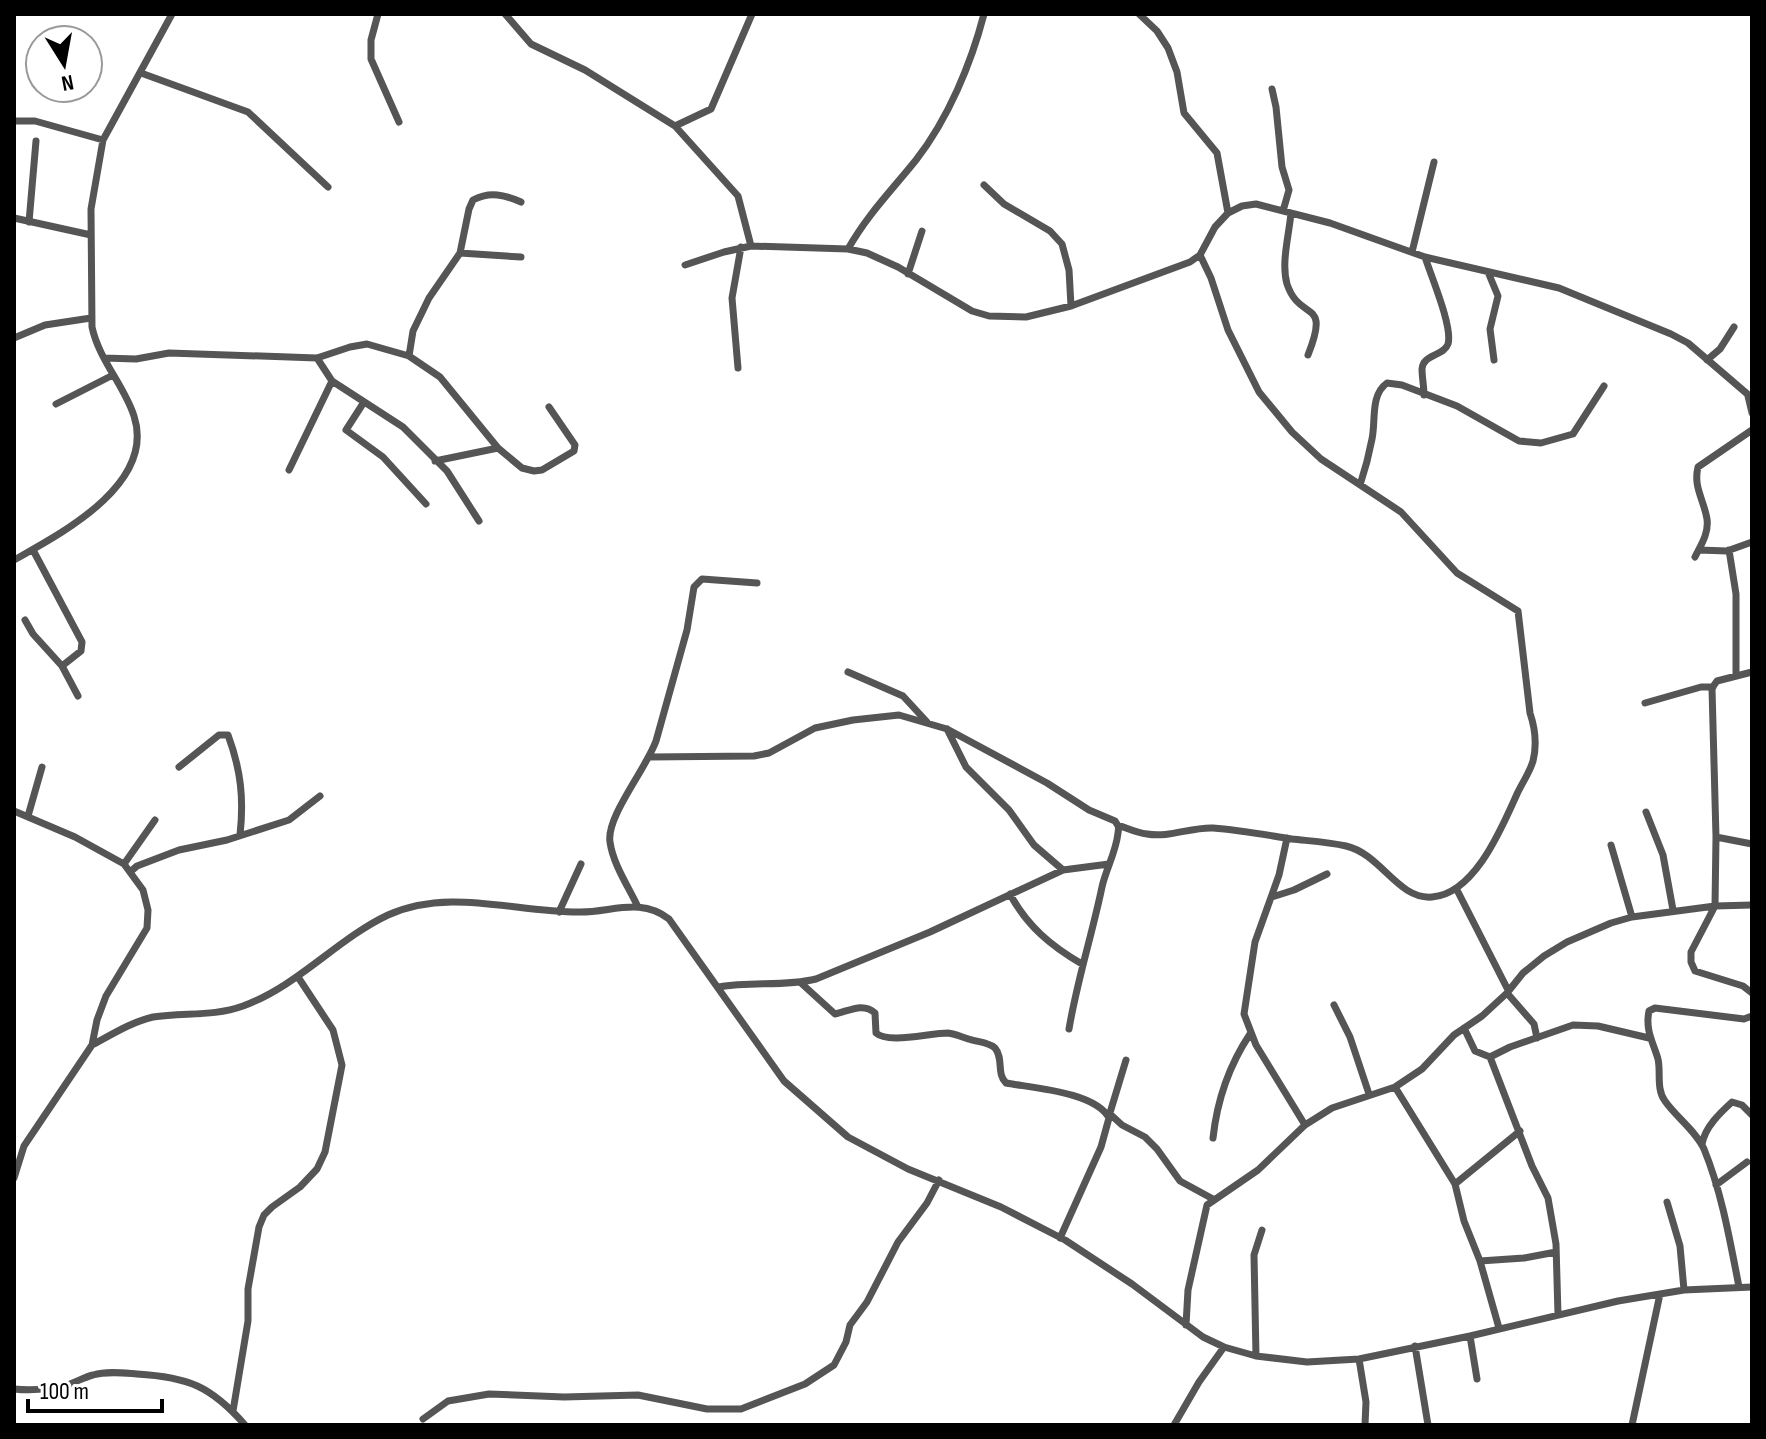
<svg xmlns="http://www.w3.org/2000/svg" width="1766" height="1439" viewBox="0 0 1766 1439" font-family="'Sofia Sans Condensed',sans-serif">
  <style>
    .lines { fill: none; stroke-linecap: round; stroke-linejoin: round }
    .minor { stroke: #555; stroke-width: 7 }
  </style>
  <rect width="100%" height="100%" fill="#fff"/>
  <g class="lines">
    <path class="minor" d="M378,14L371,40V59L399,122
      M505,14L531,44L585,70L675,126L738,196L751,246
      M1139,14L1157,31L1168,48L1177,72L1184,113L1217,153L1228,213
      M141,73L248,112L328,187
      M1272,89L1276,107L1282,167L1289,190L1283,211
      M14,121H35L103,140
      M675,126L711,109L752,14
      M984,185L1004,204L1050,231L1062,244L1069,270L1071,306
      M1291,213C1289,235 1281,263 1287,284C1300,323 1331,297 1308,355
      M14,218L91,235
      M29,222L36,141
      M848,249C867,215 892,190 916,160C948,119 971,64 984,14
      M1412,252L1434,162
      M460,253L521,257
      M685,265L724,252L751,246L848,249L867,253L898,267L972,311L989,316L1026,317L1071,306L1190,262L1200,255L1215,227L1228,213L1242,206L1256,204L1330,223L1425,257L1559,288L1671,334L1688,343L1752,398
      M1488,272L1498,296L1490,329L1494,360
      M908,274L922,231
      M14,338L45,325L91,318
      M409,356L413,331L429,298L460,253L469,209L473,200C490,191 505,195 521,202
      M104,358L136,359L169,353L317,358L350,347L367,344L409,356L440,377L498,448L522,468L534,471L542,470L574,451L575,445L549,407
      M317,358L332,381L403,427L447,471L479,521
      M1707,360L1720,349L1734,327
      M738,368L732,298L741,247
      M1424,395C1424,387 1422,377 1422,369C1423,354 1444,356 1448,344C1453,327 1431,276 1425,257
      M1748,396L1752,413
      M364,402L346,430L383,457L426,504
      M56,404L113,375
      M435,461L498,448
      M289,470L332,381
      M1360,485C1365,470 1369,455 1372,439C1376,421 1370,395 1387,383L1402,385L1457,406L1519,441L1541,443L1573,434L1604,386
      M33,550L82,642L81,651L62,666
      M1699,550L1727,551L1752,542
      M1729,550L1736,594V676
      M1695,557C1701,545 1709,533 1707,519C1704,500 1693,487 1698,467L1752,430
      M14,560C62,533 156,484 134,416C124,385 99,360 92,327L91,209L103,140L172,14
      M25,620L33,634L62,666L78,696
      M848,672L903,696L927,722
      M1752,672L1717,681L1712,688L1716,837L1715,906L1691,952V962L1695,971L1743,986L1752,993
      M1645,703L1701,687H1713
      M947,729L966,767L1009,810L1034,845L1063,870
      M650,757L754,756L769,753L815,728L853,720L899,715L947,729L1047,783L1089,810L1115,821C1119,827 1119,826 1118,833C1116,852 1106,869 1102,887C1092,935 1077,981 1069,1029
      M179,767L219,735H228C241,770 244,799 240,835
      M14,811L75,837L124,864L143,890L148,910L147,928L106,996L97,1020L92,1045L24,1146L14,1178
      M1646,812L1663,855L1673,910
      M28,816L42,767
      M1118,825C1127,828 1137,833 1147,834C1169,838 1191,827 1213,828C1240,830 1266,835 1292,839C1310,841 1328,842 1346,846C1381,854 1398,900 1432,897C1475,894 1502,827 1517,794C1522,783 1530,772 1533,761C1537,745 1535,728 1530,713L1518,611L1457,573L1401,512L1321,459L1292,432L1259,392L1228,330L1211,278L1200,255
      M1716,837L1752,844
      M1287,838L1279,875L1255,942L1244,1014L1256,1045L1305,1125
      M1611,845L1632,917
      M124,864L155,820
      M130,872L137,866L179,850L227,840L289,820L320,796
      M1456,888L1508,990
      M1010,894C1027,926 1051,946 1082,964
      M1272,897L1294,890L1327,874
      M637,905C628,886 613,864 610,842C606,817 646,769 656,741L687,630L694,587L702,579L757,583
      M559,912L581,864
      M801,983L835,1014C849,1011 863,1002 875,1013L876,1033C888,1044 929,1033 948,1033C956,1034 964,1038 972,1040C979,1042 990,1043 995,1048C1004,1059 996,1073 1006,1083C1033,1088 1095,1092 1109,1118L1101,1147L1060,1238
      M719,987C751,981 784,987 816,979L930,932L1063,870L1109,864
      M1507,993L1534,1024L1537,1038
      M1334,1005L1350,1037L1369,1094
      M1464,1028L1475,1051L1490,1057L1532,1166L1548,1198L1556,1244L1558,1315
      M92,1045C111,1035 131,1022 153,1017C183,1012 213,1017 243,1006C298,986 337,939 388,915C450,887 517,913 581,912C612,912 641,897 669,919L784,1081L848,1137L908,1169L1001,1207L1065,1240L1132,1284L1203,1337L1224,1347L1256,1356L1307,1362L1359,1359L1470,1336L1618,1301L1684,1290L1752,1287
      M1490,1057L1510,1047L1573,1025L1598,1026L1649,1038
      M1395,1087L1455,1184L1464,1221L1480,1261L1499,1328
      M1110,1114L1122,1125L1145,1137L1157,1149L1180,1181L1213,1199
      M1109,1116L1126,1060
      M1213,1138C1217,1101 1230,1064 1250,1034
      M1702,1144C1705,1127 1720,1113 1732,1102L1742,1105L1752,1115
      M1455,1184L1520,1131
      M1716,1185L1747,1162
      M1667,1202L1680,1246L1684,1290
      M1480,1261L1524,1258L1556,1252
      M1739,1287C1730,1241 1722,1193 1704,1149C1696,1131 1676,1117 1665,1101C1656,1089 1661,1072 1658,1059C1653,1042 1645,1030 1649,1011L1655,1008L1744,1019L1752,1016
      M1186,1325L1188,1290L1207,1205L1258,1170L1305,1125L1332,1108L1395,1087L1422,1069L1454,1035L1482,1016L1507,993L1523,973L1544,956L1567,942L1611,923L1632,917L1715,906L1752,905
      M1470,1336L1477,1379
      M1415,1346L1428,1425
      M1256,1356L1254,1255L1262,1230
      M1359,1359L1366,1402L1365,1425
      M14,1389C32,1391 52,1389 70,1384C78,1381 85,1377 93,1375C107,1371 123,1373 137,1374C188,1377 211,1386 245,1425
      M233,1411L248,1321V1289L259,1227L264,1215L272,1207L300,1187L317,1169L325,1152L342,1065L333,1030L298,977
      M423,1419L448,1401L489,1394L564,1397L638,1395L707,1409H741L805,1384L834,1365L846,1342L850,1325L867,1302L898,1242L927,1203L939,1180
      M1174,1425L1199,1382L1224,1347
      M1632,1425L1660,1294"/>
  </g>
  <rect width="1766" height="1439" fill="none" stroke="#000000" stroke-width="32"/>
  <g transform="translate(64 64) rotate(169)"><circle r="38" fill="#ffffff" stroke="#999999" stroke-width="2"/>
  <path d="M0-6L14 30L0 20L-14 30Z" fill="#000000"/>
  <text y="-12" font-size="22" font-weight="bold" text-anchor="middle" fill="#000000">N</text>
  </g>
  <path d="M28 1399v12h134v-12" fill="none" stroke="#000000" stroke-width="4"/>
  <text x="40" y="1399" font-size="24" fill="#000000" stroke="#ffffff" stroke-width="6" paint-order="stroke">100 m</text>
</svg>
